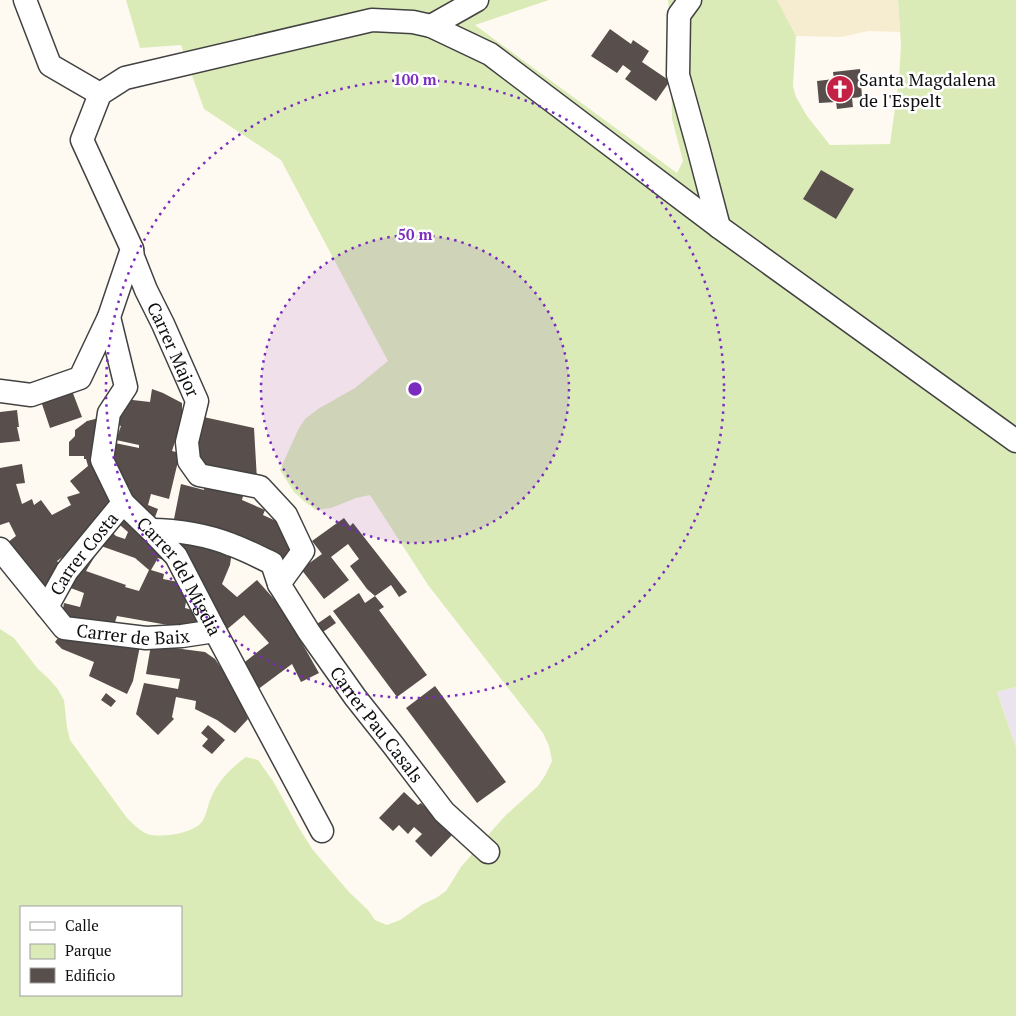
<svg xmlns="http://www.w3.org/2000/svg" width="1016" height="1016" viewBox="0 0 1016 1016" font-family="'PT Serif',serif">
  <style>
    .industrial { fill: #ebe3ee }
    .farmland { fill: #f6eccf }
    .green { fill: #dbebb8; fill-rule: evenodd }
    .building { fill: #584e4b; fill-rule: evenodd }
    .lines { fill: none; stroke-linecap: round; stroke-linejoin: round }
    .minor-casing { stroke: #424242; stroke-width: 25 }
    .minor { stroke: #fff; stroke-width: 22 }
    .ring { fill: none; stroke: #7b2cbf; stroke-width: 2.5; stroke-dasharray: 2.5 5 }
    .labels { text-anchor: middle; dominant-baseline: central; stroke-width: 5; stroke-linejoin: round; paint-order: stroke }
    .poi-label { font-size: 18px; fill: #0f0f0f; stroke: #fff; text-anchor: start }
    .street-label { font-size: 18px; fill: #0f0f0f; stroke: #fff }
    .centre { fill: #7b2cbf; stroke: #fff; stroke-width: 2.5 }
    .ring-label { font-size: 15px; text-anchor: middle; font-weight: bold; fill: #7b2cbf; stroke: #fff; stroke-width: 5; stroke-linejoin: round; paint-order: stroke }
  </style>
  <rect width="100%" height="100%" fill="#fffaf1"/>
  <path class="industrial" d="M1016,687V748L997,692Z"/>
  <path class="farmland" d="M777,0H898L900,32L868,31L841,37L796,36Z"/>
  <path class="green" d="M126,0H549L475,25L677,173L683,161L672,119L670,19L668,0H777L796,36L793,86L796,97L807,116L830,145L890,144L899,79L901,45L898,0H1016V687L997,692L1016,748V1016H0V629L14,638L38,669L48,678L57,688L64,700L67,727L70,740L127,818C133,824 138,829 145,833C157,839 191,834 201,823C207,816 207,806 211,798C217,782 232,767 246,757L258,760L273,781L299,828L313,850L349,892L368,910L375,920L387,925L400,920L423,904L436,898L446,891L461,867L496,826L506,815L538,786L546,774L552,761L549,746L543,733L428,585L370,495L356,498L331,508L316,510L305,502L294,492L280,470L298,430L305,419L318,409L355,388L388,361L281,160L204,109L181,45L140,48ZM21,907H181V995H21Z"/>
  <path class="building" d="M610,29L631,44L633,40L649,51L642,62L670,81L656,101L625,79L631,71L623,65L617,73L591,56Z
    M860,69L862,97L852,98L853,107L837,109L836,102L819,103L817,81L834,79L833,72Z
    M821,170L854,189L836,219L803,199Z
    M71,388L82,417L50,428L41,401Z
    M152,389L163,393L182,403V420L172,451L180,453L169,499L151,494L148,505L158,509L154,520L127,499L130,488L120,485L114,468L115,443L139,448V445L116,440L121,426L118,425L124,399L150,402Z
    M17,410L19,427H17L20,441L0,443V412Z
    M199,416L254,428L257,480L195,464Z
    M103,417L117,494L77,547L57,561L64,570L42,591L4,545L16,536L9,522L0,525V468L22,464L25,483L16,484L22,504L32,499L34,505L41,500L52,515L71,505L67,497L80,493L70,481L88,466L86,459H84V456H69V442L75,436V430L87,421Z
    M205,482L244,492L242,500L265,510L263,515L287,526L294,537L287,562L180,528L174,519L181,484L204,490Z
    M123,511L143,528V538L168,553L167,561L158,558L151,570L164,574L163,579L189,584L185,608L200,612L196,630L117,616L112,631L61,620L64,603L80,607L84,593L68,587L107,528L116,536L125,539L128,532L114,520ZM101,546L135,558L149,570L139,591L125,587L126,585L86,571Z
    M344,518L350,526L353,523L407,592L399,597L391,585L375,596L367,589L350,566L359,559L348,544L331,557L349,580L324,599L301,569L322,554L312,541Z
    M169,541L232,551L230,565L222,584L237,597L257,580L282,608L319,673L301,682L292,664L253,693L241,665L269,643L244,615L225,631Z
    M359,593L365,603L375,596L384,607L379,610L427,675L397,697L333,611Z
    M330,615L336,623L317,636L311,628Z
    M64,630L140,646L133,681L127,694L89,676L94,662L62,649L55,642Z
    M151,645L205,652L215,659L230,681L248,719L235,733L217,720L195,709L196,701L176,697L172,717L174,719L158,735L136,714L144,683L178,689L180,679L146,674Z
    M435,686L506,782L477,803L406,708Z
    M106,693L116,701L111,707L101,700Z
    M208,725L225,740L212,754L202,746L208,739L201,733Z
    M404,792L418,805L421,803L453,834L431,857L415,841L422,834L414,827L408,834L399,825L393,831L379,818Z"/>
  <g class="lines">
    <g class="minor-casing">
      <g id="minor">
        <path d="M25,0L50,65L100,94"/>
        <path d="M690,0L679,15L678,75L698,147L719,227"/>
        <path d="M431,26L477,0"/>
        <path id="s1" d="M132,249L133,257L146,290L163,324L197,401L187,442L189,461L199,475L260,487L286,515L303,551L279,584"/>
        <path id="s2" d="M109,317L126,387L109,413L102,460L123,503L151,530L176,556L215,631L322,831"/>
        <path d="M0,391L31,395L80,378L109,317L132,249L82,140L100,94L125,78L372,20L413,22L431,26L490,54L719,227L1016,441"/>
        <path id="s3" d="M151,530C177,530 208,535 232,545C246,550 259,557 272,563L279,584L309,632L355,697L393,745L444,812L488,852"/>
        <path id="s4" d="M0,549L64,628L146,638L182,636L215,631"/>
        <path id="s5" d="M47,607L67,571L123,503"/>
      </g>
    </g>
    <use href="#minor" class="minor"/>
  </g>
  <circle cx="415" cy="389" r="154" fill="#7b2cbf" fill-opacity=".12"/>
  <g class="ring">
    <circle cx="415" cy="389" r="154"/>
    <circle cx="415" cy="389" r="309"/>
  </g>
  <defs>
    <g id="church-disc" transform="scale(1.4375)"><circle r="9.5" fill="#c42244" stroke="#fff"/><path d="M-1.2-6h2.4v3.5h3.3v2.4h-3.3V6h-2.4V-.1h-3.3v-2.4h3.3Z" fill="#fff"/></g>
  </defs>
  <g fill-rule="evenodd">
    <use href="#church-disc" x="840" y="89"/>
  </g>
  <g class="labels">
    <g class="poi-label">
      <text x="859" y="79">Santa Magdalena<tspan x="859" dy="21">de l'Espelt</tspan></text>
    </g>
    <g class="street-label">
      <text stroke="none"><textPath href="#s1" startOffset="109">Carrer Major</textPath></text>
      <text stroke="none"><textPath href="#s5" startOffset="65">Carrer Costa</textPath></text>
      <text stroke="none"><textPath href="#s2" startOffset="292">Carrer del Migdia</textPath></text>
      <text stroke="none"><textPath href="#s4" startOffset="171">Carrer de Baix</textPath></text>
      <text stroke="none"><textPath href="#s3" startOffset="320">Carrer Pau Casals</textPath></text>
    </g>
  </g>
  <circle cx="415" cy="389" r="8" class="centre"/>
  <g class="ring-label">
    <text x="415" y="85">100 m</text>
    <text x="415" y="240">50 m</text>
  </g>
  <rect x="20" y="906" width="162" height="90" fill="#ffffff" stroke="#9f9f9f"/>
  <rect x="30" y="922" width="25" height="8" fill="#ffffff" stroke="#9f9f9f"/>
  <text x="65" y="931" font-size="15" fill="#0f0f0f">Calle</text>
  <rect x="30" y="944" width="25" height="15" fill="#dbebb8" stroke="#9f9f9f"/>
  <text x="65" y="956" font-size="15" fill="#0f0f0f">Parque</text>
  <rect x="30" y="968" width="25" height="15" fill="#584e4b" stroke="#9f9f9f"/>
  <text x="65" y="981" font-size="15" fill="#0f0f0f">Edificio</text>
</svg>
